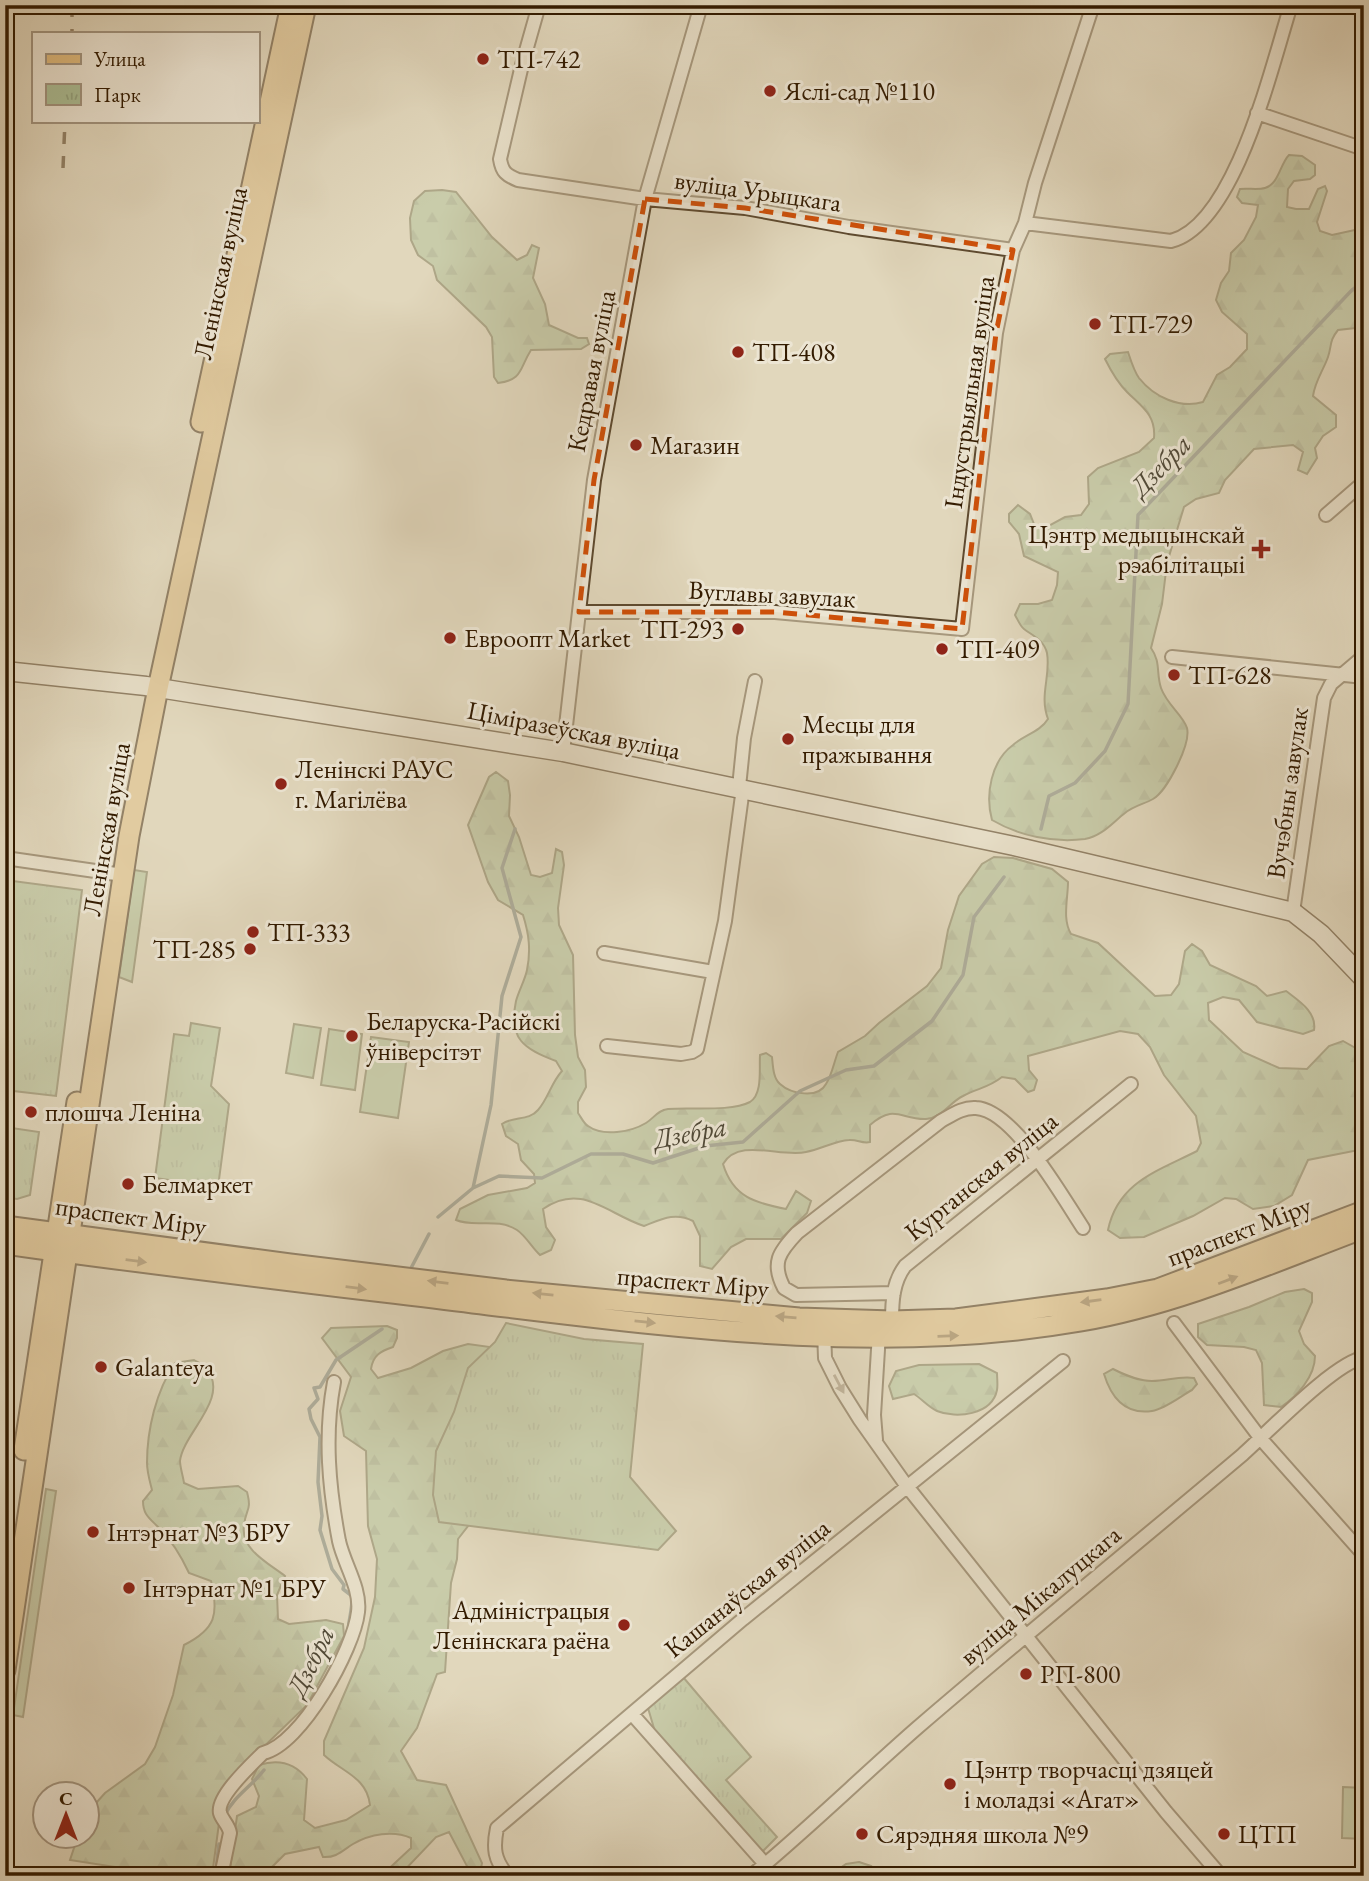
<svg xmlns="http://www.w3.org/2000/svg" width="1369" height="1881" viewBox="0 0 1369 1881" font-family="'EB Garamond',serif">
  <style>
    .grass { fill: #acbf96; stroke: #706d4b; stroke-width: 2 }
    .forest { fill: url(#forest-firs); stroke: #706d4b; stroke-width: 2 }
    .park { fill: url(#park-tufts); stroke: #706d4b; stroke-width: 2 }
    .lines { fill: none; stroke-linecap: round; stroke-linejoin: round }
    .stream { stroke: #6f7970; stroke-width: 3.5 }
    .street-casing { stroke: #5e4a2f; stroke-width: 16 }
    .secondary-casing { stroke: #331b00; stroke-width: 21 }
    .primary-casing { stroke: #331b00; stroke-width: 23 }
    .street { stroke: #ece5d3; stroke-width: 12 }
    .secondary { stroke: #ece5d3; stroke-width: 18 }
    .primary { stroke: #e0bc7e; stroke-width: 19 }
    .rail { stroke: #331b00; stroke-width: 3.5; stroke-dasharray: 12 12; stroke-linecap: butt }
    .oneway { fill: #8a6c3f }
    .oneway2 { fill: #998a74 }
    .marked { fill: none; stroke: #cd500a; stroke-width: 5; stroke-dasharray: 14 9; stroke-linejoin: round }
    .poi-dot { fill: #8f2418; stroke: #ece5d3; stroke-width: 2.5 }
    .labels { text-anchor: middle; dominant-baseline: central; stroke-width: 6; stroke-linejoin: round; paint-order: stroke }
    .poi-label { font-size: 26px; fill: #331b00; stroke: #ece5d3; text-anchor: start }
    .street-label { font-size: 26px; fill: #331b00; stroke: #ece5d3 }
    .water-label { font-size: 28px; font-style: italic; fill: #514a38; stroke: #ece5d3 }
  </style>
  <defs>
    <pattern id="forest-firs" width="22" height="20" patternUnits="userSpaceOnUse" patternTransform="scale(1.75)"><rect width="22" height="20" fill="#acbf96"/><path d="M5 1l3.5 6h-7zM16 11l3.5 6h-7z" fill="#94a480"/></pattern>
    <pattern id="park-tufts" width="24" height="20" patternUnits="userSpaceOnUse" patternTransform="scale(1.75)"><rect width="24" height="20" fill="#acbf96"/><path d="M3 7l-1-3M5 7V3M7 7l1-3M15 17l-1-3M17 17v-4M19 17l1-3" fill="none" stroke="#94a480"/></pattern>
  </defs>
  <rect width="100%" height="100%" fill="#e1d7bc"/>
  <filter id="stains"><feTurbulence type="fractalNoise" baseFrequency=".00286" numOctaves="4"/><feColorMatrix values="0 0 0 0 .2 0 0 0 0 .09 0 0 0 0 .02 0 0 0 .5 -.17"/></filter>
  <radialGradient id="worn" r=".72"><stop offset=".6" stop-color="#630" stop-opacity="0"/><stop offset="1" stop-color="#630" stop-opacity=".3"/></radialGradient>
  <path class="grass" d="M134,870L147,872L132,982L119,977Z
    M294,1024L321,1028L313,1078L286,1073Z
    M329,1029L362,1034L355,1090L321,1085Z
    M371,1037L409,1042L398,1118L360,1112Z
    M46,1489L56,1491L23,1717L13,1715Z
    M1343,1787L1364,1788V1839L1342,1838Z
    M859,1862L871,1866L883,1876H829L846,1864Z"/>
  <path class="forest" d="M1289,155L1302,156L1315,165V175L1310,179L1294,181L1288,189L1287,207L1296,209H1309L1318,189L1325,186L1327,191L1317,222L1320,231L1332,235L1364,228V327L1338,330C1329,341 1332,345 1328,357C1323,371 1315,381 1313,396L1336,415V427L1323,436L1315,448L1317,458L1307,474L1298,470L1303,452L1293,445L1254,449L1225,480L1219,493L1196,499L1184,507L1167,563L1162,604L1151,648C1161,662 1156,673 1161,688C1167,705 1183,715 1187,728C1191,744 1167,791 1153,799C1144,804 1133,806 1125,813C1112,823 1102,836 1085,839C1054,843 1019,836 992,820C985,795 991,761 1013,745C1024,735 1040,732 1048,719C1039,695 1051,676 1047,653C1044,640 1033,636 1024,629C1020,626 1018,620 1015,615L1020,604H1038L1052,600L1057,585L1058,572L1024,556L1019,534L1009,522V514L1018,505L1030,514L1034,524L1045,528L1065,517L1081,515L1089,504L1088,477L1098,468L1139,452L1154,438C1156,415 1142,407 1127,392C1118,383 1111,371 1105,359L1110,354L1128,352C1131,361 1134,371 1139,378C1154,397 1180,409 1203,402L1217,375L1230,367L1247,349V334L1222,312L1216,300L1221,283L1229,271L1231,253L1244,240L1256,217L1258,205L1242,203L1237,197L1240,189C1248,188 1258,190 1265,188C1279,184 1280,164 1289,155Z
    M442,190L456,192L492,237L517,260L527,255L532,245L539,248L533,278L545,304L549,325L578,338H587L589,344L581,349L531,350C519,369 523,380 498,383L494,377L492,337L486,327L437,280L433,266L418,255L411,240L410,218L414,201L425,191Z
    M496,772L508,781L510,795L509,816L519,837L531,875L540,877L552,873L556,849L562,852L564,865L558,908L559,925L573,955L575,1035L578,1057L585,1070L586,1087L578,1102V1113C581,1117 584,1124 588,1126C603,1137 631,1132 646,1123C654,1118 658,1110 668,1109C690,1107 731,1112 750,1102C763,1094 759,1068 760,1055L766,1053L772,1057C773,1066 773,1078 780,1084C791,1094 818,1099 826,1084C832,1075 834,1062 838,1052L865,1036L879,1023L927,986L941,968L948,930L959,896L982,864L994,857L1013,858L1052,869L1068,882C1068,899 1062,919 1071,934L1098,943L1155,996L1171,995L1179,984L1185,951L1192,944L1202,951L1210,965L1256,986L1267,996L1286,991C1299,1001 1317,1012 1314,1030L1303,1034L1257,1022L1239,1000L1223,997L1208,1003L1209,1020L1243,1052L1279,1068L1307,1069L1329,1046L1343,1041L1359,1050L1364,1056V1149L1308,1160L1292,1195L1274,1206L1253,1209L1236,1199L1225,1198L1193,1216L1144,1237L1120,1238L1108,1230C1118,1182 1158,1171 1197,1151L1201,1143L1196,1116L1164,1075L1150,1047L1138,1034L1120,1031L1028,1056L1029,1070L1037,1080L1034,1090L1028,1092L1015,1079L1002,1077C988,1088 978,1088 963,1096C950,1102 942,1118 926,1119C901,1120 895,1103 870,1125V1142C862,1144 857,1139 849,1140C835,1141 821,1149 806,1152C781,1158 739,1137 723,1164C733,1197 755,1203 786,1209L796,1191L811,1201L807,1213L781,1239H746L731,1247L712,1269L700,1266V1236L693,1221C675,1212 662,1219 644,1226C607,1214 582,1182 543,1209L546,1227L555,1240L551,1250L540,1255C532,1248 526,1236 517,1230C497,1217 474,1228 456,1220L460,1209L488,1195L527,1188L535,1183L534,1174L521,1160L518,1144L506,1136L502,1124C513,1116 529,1121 538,1110C548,1099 551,1083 562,1071L556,1061C524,1049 508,1039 516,1001C519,990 525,980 527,970C531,950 529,934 523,915L498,900L488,882L468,825L489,777Z
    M1304,1289L1312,1293V1302L1299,1331L1304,1344L1315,1356C1315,1377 1297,1396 1281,1407L1264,1405L1262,1363L1256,1350L1244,1347L1207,1345L1198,1337V1324L1249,1307L1285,1292Z
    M387,1326L397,1330V1338L393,1347C381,1351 373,1355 371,1369L378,1378L411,1368L443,1351L468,1344L490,1347L468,1526L458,1539L457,1559L451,1583L445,1672L437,1674L417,1728L401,1751L417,1780L446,1785L482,1863L480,1873L469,1870L449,1832L436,1837L399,1876H381L411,1848V1838C393,1830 370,1834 353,1844C342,1851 336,1858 323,1857L319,1847L285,1854L263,1876H229L237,1816L256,1807L259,1796L252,1779L259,1765C278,1759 294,1762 307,1779L304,1820L315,1828L346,1820L370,1805C367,1777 342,1772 324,1755V1741L364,1648L375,1597L377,1559L368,1526L366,1451L344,1436L340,1411L351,1377L322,1338L331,1328Z
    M194,1360C197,1362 205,1365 207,1369C230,1399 183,1433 180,1461C180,1467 183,1476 184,1483L198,1489L238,1486L247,1492C252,1511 246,1508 244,1525C240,1549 268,1563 285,1576L277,1595L278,1619L289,1624L326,1620L343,1624L344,1636L307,1705L252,1758L232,1781L219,1823L212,1876H138L115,1867L70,1860L78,1836H88V1812L105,1793L145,1764L155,1747L173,1695L184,1645C216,1629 219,1614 211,1581L189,1573C182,1558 172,1541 160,1529C151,1519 143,1516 143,1501L152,1490C150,1482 147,1472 147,1463C147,1430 156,1391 175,1363Z
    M979,1364L997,1373C997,1378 998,1385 997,1390C992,1415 956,1419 937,1411C928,1407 922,1399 914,1394L893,1399L889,1386L896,1371L919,1365Z
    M1113,1369C1125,1375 1138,1381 1152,1381C1167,1381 1177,1376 1194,1378L1197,1384L1192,1390C1181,1396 1165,1409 1152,1411C1125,1415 1111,1397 1104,1374Z"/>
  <path class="park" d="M5,880L82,890L56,1096L5,1090Z
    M191,1023L220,1028L211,1086L229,1104L218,1187L155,1178L174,1034L189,1036Z
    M5,1127L39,1132L30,1195L17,1199L5,1197Z
    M506,1323L584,1339L643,1344L630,1477L676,1531L658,1550L439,1522L433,1495L436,1451L454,1412L468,1368L495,1342Z
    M683,1677L751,1757L726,1780L777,1837L760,1854L656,1735L648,1708Z"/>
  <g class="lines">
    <path class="stream" d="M1041,829L1049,796L1075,783L1105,751L1128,704L1138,515L1352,290L1364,282
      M473,1188L491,1105L502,996L521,937L502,868L515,829
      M438,1217L473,1188L499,1176L542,1178L591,1154H623L653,1163L705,1146L743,1142L800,1091L846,1070L874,1066L932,1021L963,975L974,917L1004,877
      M410,1270L429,1234
      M348,1633C348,1621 353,1608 352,1596L343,1589L344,1585L332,1569L320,1530L322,1516L318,1482L320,1437L311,1419L309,1409L318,1399L314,1388L320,1387L336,1360L382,1329
      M225,1815C233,1797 251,1787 264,1770
      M216,1870L219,1844"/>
    <g class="street-casing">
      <path id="street" d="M539,5L522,65L500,159C502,172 506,175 518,180L645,199L745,208L849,227L1013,250
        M1257,113L1364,149
        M1025,223L1171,241C1236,224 1272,64 1291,5
        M1326,515L1364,482
        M579,612H775L962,629L996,333L1013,250L1025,223L1035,183L1093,5
        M1172,657L1364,677
        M563,752L594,480L645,199L701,5
        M739,787L744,738L755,681
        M5,858L123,875
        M1293,912L1324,698L1331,684L1364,656
        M604,953L713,972
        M607,1046L681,1054L692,1052L697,1049L725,921L743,788
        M894,1293L796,1295L784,1288C771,1263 779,1252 797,1233L941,1121C952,1115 963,1107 976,1108C1014,1110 1063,1198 1083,1228
        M892,1321C892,1301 893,1282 905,1266L1131,1084
        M1174,1323L1261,1439L1364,1555
        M824,1330L825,1358L840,1388L860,1420L906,1485L1166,1812L1221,1876
        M876,1440L874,1415L879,1333
        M632,1714L765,1864
        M221,1876L230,1833C229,1825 222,1820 220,1813C216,1797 252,1764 263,1753C301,1745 354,1649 358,1612C361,1588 344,1564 339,1541C329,1488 324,1436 334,1382
        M508,1876C494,1860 493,1848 497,1828L743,1619L1063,1361
        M751,1876C808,1829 861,1777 917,1728C1024,1636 1133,1547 1241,1456C1265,1435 1337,1360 1364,1358"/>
    </g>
    <g class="secondary-casing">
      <path id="secondary" d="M5,671L146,686L563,752L1014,846L1293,912L1321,934L1364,979"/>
    </g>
    <g class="primary-casing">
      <path id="primary" d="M201,422L291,5
        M5,1226L290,1264L506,1290L799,1318L892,1321L956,1319L1107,1299L1158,1289L1364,1211
        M5,1244C161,1266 317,1284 473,1303C674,1327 880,1356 1081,1321C1179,1304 1271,1263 1364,1228
        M24,1450L77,1102
        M5,1670L129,836L158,688L306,5"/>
    </g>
    <use href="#street" class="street"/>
    <use href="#secondary" class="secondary"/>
    <use href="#primary" class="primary"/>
    <path class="rail" d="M72,5V33
      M63,168L65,121"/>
  </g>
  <defs><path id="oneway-solid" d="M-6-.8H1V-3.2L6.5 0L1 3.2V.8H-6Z" transform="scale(1.75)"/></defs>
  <g class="oneway">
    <use href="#oneway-solid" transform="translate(136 1261) rotate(7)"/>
    <use href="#oneway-solid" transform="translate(1228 1280) rotate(-21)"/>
    <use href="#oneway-solid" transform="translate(438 1282) rotate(-173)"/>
    <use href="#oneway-solid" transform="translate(356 1288) rotate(7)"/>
    <use href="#oneway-solid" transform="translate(543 1294) rotate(-174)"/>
    <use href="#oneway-solid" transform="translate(1091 1301) rotate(172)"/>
    <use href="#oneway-solid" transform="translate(786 1317) rotate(-175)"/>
    <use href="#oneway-solid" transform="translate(645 1322) rotate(6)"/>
    <use href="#oneway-solid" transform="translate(948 1336) rotate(-2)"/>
  </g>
  <use class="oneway2" href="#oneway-solid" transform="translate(839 1384) rotate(62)"/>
  <path d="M0 0H1369V1881H0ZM645,199L745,208L1013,250L996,333L962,629L775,612H579L594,480Z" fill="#e1d7bc" fill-opacity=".55" fill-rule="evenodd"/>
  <path class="marked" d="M645,199L745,208L1013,250L996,333L962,629L775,612H579L594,480Z"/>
  <g class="poi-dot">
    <circle cx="483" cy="59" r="7"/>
    <circle cx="770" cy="91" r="7"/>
    <circle cx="1095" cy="324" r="7"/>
    <circle cx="738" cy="352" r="7"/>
    <circle cx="636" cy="445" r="7"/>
    <path d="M1257.5 538.5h7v7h7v7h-7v7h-7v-7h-7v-7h7z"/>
    <circle cx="738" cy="629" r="7"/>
    <circle cx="450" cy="638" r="7"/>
    <circle cx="942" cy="649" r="7"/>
    <circle cx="1174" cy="675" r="7"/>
    <circle cx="788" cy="739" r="7"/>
    <circle cx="281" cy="784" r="7"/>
    <circle cx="253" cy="932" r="7"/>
    <circle cx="250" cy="949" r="7"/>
    <circle cx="352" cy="1036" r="7"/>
    <circle cx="31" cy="1112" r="7"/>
    <circle cx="128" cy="1184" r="7"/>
    <circle cx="101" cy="1367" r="7"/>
    <circle cx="93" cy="1532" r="7"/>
    <circle cx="129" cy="1588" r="7"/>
    <circle cx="624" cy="1625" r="7"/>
    <circle cx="1026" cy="1674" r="7"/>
    <circle cx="950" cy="1784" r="7"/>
    <circle cx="862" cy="1834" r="7"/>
    <circle cx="1224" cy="1834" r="7"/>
  </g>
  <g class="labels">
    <g class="poi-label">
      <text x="497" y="59">ТП-742</text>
      <text x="784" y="91">Яслі-сад №110</text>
      <text x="1109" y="324">ТП-729</text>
      <text x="752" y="352">ТП-408</text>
      <text x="650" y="445">Магазин</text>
      <text x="1245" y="534" text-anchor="end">Цэнтр медыцынскай<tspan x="1245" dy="30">рэабілітацыі</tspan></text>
      <text x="724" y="629" text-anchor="end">ТП-293</text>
      <text x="464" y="638">Евроопт Market</text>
      <text x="956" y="649">ТП-409</text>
      <text x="1188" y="675">ТП-628</text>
      <text x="802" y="724">Месцы для<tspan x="802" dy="30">пражывання</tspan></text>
      <text x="295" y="769">Ленінскі РАУС<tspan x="295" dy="30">г. Магілёва</tspan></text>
      <text x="267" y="932">ТП-333</text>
      <text x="236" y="949" text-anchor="end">ТП-285</text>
      <text x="366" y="1021">Беларуска-Расійскі<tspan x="366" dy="30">ўніверсітэт</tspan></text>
      <text x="45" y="1112">плошча Леніна</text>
      <text x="142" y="1184">Белмаркет</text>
      <text x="115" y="1367">Galanteya</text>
      <text x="107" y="1532">Інтэрнат №3 БРУ</text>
      <text x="143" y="1588">Інтэрнат №1 БРУ</text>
      <text x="610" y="1610" text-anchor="end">Адміністрацыя<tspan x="610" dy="30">Ленінскага раёна</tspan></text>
      <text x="1040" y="1674">РП-800</text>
      <text x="964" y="1769">Цэнтр творчасці дзяцей<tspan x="964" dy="30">і моладзі «Агат»</tspan></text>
      <text x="876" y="1834">Сярэдняя школа №9</text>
      <text x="1238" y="1834">ЦТП</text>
    </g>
    <g class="street-label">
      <text transform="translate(758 191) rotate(8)">вуліца Урыцкага</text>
      <text transform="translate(220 273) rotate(-78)">Ленінская вуліца</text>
      <text transform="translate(591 371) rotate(-79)">Кедравая вуліца</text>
      <text transform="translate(969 392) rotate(-82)">Індустрыяльная вуліца</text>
      <text transform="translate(772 594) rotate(3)">Вуглавы завулак</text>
      <text transform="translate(574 730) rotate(11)">Ціміразеўская вуліца</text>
      <text transform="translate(1287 793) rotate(-82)">Вучэбны завулак</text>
      <text transform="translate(106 829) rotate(-80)">Ленінская вуліца</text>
      <text transform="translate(981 1176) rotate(-39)">Курганская вуліца</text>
      <text transform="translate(131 1216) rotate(8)">праспект Міру</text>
      <text transform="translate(1239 1231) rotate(-21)">праспект Міру</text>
      <text transform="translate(693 1282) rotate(5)">праспект Міру</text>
      <text transform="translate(747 1588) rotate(-39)">Кашанаўская вуліца</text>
      <text transform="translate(1040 1595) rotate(-40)">вуліца Мікалуцкага</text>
    </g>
    <g class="water-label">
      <text transform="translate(1160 465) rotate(-46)">Дзебра</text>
      <text transform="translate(690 1132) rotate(-11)">Дзебра</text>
      <text transform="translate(310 1661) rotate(-64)">Дзебра</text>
    </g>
  </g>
  <rect width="1369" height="1881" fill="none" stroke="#e1d7bc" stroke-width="28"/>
  <rect x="7" y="7" width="1355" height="1867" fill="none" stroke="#331b00" stroke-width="3.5"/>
  <rect x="14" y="14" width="1341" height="1853" fill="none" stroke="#331b00" stroke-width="2"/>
  <rect x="32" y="32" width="228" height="91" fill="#ece5d3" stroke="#a2947f" stroke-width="2"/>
  <rect x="46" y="54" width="35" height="10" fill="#e0bc7e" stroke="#a2947f" stroke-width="2"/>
  <text x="94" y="66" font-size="21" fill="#331b00">Улица</text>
  <rect x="46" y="84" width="35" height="21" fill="url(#park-tufts)" stroke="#a2947f" stroke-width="2"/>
  <text x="94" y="102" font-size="21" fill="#331b00">Парк</text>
  <g transform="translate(66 1815)"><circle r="33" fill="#ece5d3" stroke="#a2947f" stroke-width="2"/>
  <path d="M0-5L12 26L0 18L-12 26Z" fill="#8f2418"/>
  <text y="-10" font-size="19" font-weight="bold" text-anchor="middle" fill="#331b00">С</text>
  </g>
  <rect width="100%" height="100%" filter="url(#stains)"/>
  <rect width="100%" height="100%" fill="url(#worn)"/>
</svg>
